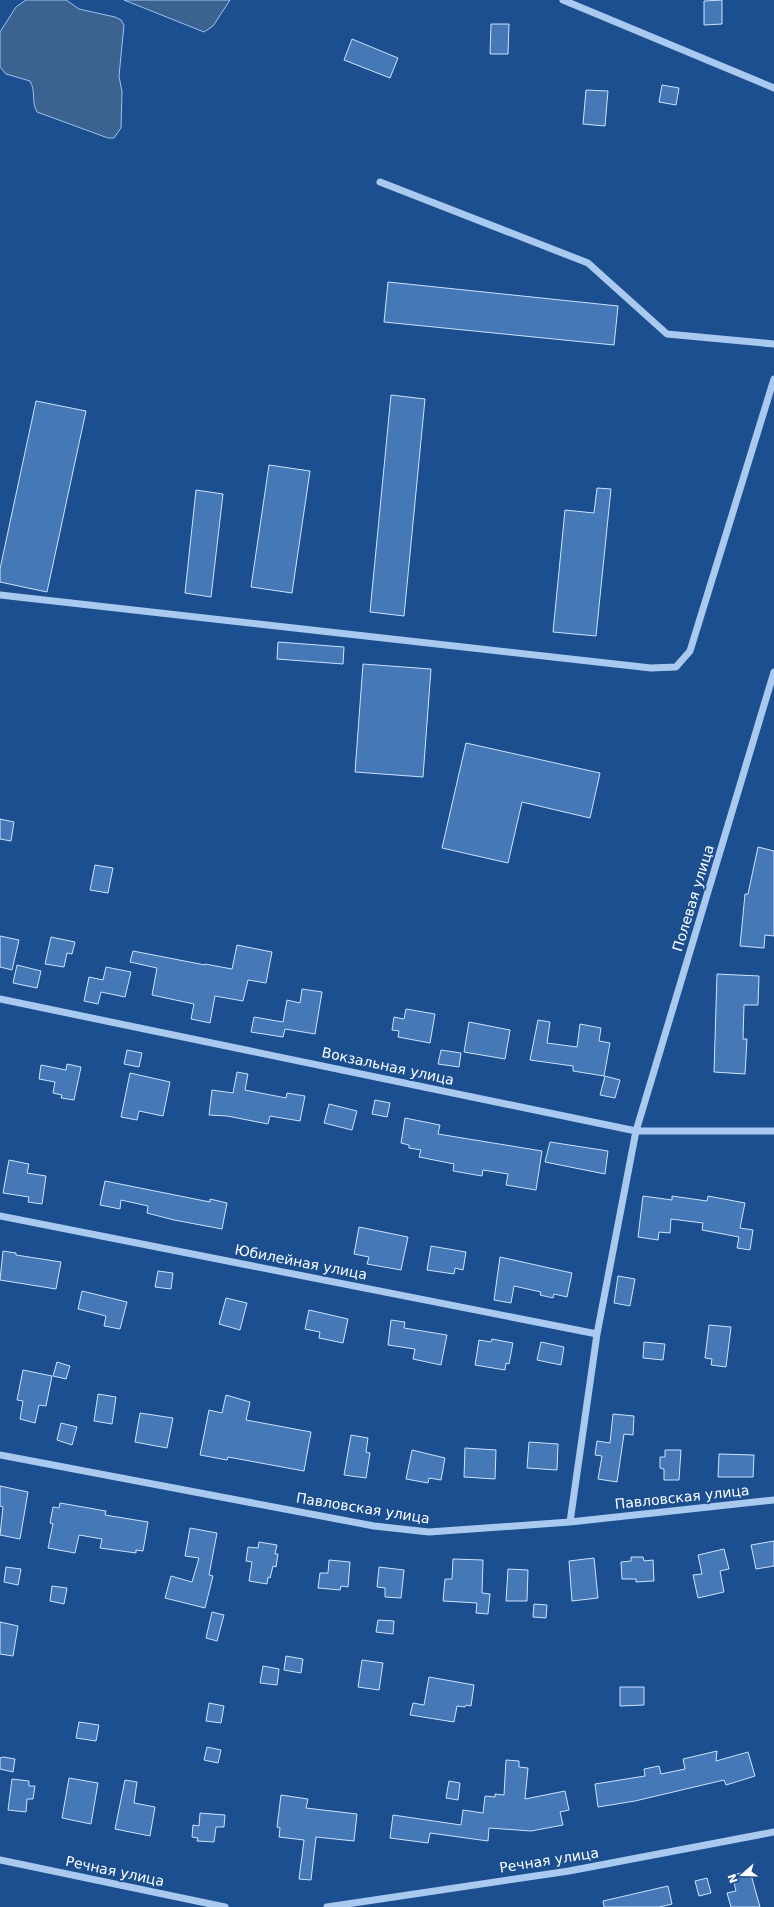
<svg xmlns="http://www.w3.org/2000/svg" width="774" height="1907" viewBox="0 0 774 1907" font-family="'DejaVu Sans',sans-serif">
  <style>
    .water { fill: #3c6290; stroke: #9cc4f0 }
    .building { fill: #4478b7; stroke: #cfe3fa }
    .lines { fill: none; stroke-linecap: round; stroke-linejoin: round }
    .minor { stroke: #a9c9ee; stroke-width: 7 }
    .labels { text-anchor: middle; dominant-baseline: central; stroke-width: 4; stroke-linejoin: round; paint-order: stroke }
    .street-label { font-size: 14px; fill: #fff; stroke: #1b4f8f }
  </style>
  <rect width="100%" height="100%" fill="#1b4f8f"/>
  <path class="water" d="M26,0H66L79,9L115,17L121,20L124,25L119,76L122,92L121,128L114,138H108L37,112C31,102 36,91 30,81L6,74L0,67V32L16,7Z
    M124,0H230L213,26L204,32Z"/>
  <path class="building" d="M722,0V24L704,25V1Z
    M491,24H509L508,54H490Z
    M352,39L398,58L390,78L344,60Z
    M662,85L679,88L676,105L659,102Z
    M586,90L608,91L605,126L583,124Z
    M388,282L618,306L614,345L384,322Z
    M391,395L425,399L404,616L370,612Z
    M36,401L86,411L47,592L0,582V569Z
    M269,465L310,471L292,593L251,587Z
    M597,488L611,489L596,636L553,632L565,510L594,513Z
    M196,490L223,494L211,597L185,593Z
    M278,642L344,647L343,664L277,659Z
    M363,664L431,669L423,777L355,772Z
    M466,743L600,773L590,818L522,802L508,863L442,848Z
    M0,819L14,822L11,841L0,839Z
    M758,847L774,851V936L765,935L764,948L740,946L745,894H748Z
    M95,865L113,868L108,893L90,890Z
    M0,936L19,940L12,970L0,967Z
    M51,937L75,942L72,954L67,953L64,967L45,964Z
    M237,945L272,952L266,983L248,980L243,1001L215,996L210,1023L191,1019L194,1004L152,995L157,968L130,962L133,951L205,965V964L232,969Z
    M17,965L41,971L37,988L13,983Z
    M106,967L131,972L125,997L101,992L98,1004L84,1001L89,977L103,980Z
    M717,974L759,976L758,1005H744L743,1039H747L745,1074L714,1072Z
    M302,989L322,992L315,1034L285,1029L283,1037L251,1032L254,1017L283,1022L287,1000L300,1003Z
    M406,1009L435,1014L430,1043L398,1037L399,1031L392,1030L394,1017L404,1019Z
    M538,1020L550,1022L547,1043L577,1047L580,1024L601,1028L599,1041L610,1043L604,1076L573,1071V1066L530,1060Z
    M469,1022L510,1030L505,1059L464,1052Z
    M127,1050L142,1053L139,1067L124,1064Z
    M441,1050L461,1053L459,1067L438,1064Z
    M67,1064L81,1067L74,1100L61,1098L62,1095L53,1093L55,1082L39,1079L41,1065L66,1070Z
    M237,1072L248,1074L245,1090L286,1098L287,1093L305,1096L300,1121L270,1116L268,1124L227,1116L209,1115L212,1090L233,1093Z
    M130,1073L170,1082L163,1116L139,1111L137,1120L121,1117Z
    M605,1076L620,1080L615,1098L600,1095Z
    M375,1100L390,1103L387,1117L372,1114Z
    M329,1104L357,1111L352,1130L324,1123Z
    M405,1118L440,1125L438,1134L542,1151L536,1190L506,1185L508,1174L483,1170L482,1176L453,1171L454,1164L419,1157L421,1150L409,1148V1145L401,1143Z
    M550,1142L608,1151L605,1174L545,1162Z
    M9,1160L29,1164L27,1173L46,1176L42,1204L28,1202L29,1197L3,1193Z
    M105,1181L210,1202V1199L227,1203L222,1229L174,1220L147,1213L148,1206L121,1200L120,1209L100,1205Z
    M643,1196L672,1200V1196L707,1201L708,1196L745,1203L740,1228L753,1230L750,1250L737,1248L739,1237L702,1230L703,1223L671,1219L670,1233L659,1232L658,1240L638,1237Z
    M359,1227L408,1237L401,1270L367,1264L369,1257L354,1254Z
    M431,1246L466,1252L463,1270L455,1268L454,1274L427,1270Z
    M3,1251L16,1253V1255L61,1262L56,1289L0,1280Z
    M500,1257L572,1273L567,1297L554,1294L553,1298L540,1295L541,1292L514,1286L511,1303L494,1300Z
    M158,1271L173,1273L171,1289L155,1287Z
    M618,1276L635,1279L630,1306L614,1303Z
    M82,1291L127,1302L120,1329L104,1326L106,1316L78,1309Z
    M226,1298L247,1303L240,1330L219,1324Z
    M309,1310L348,1319L343,1343L319,1338L320,1332L305,1329Z
    M391,1320L405,1322L404,1328L447,1335L441,1365L413,1359L415,1349L388,1345Z
    M709,1325L731,1327L726,1367L711,1365L712,1359L705,1358Z
    M492,1339L513,1343L509,1364L506,1363L505,1370L475,1365L479,1340L491,1342Z
    M541,1342L564,1347L561,1365L537,1360Z
    M644,1342L665,1344L663,1360L643,1358Z
    M57,1362L70,1366L66,1379L53,1376Z
    M23,1370L52,1376L46,1406L39,1405L35,1423L20,1419L23,1401L17,1400Z
    M98,1394L116,1397L112,1424L94,1421Z
    M226,1395L250,1402L246,1420L311,1432L304,1471L228,1457L227,1460L200,1455L209,1410L222,1413Z
    M140,1413L173,1418L167,1448L135,1442Z
    M613,1414L634,1416L633,1435L624,1434L617,1482L598,1479L602,1456L595,1455L597,1441L610,1443Z
    M61,1423L77,1427L72,1445L57,1440Z
    M351,1435L368,1438L366,1452L370,1453L366,1478L344,1475Z
    M529,1442L558,1444L557,1470L527,1468Z
    M465,1448L496,1450L495,1479L464,1477Z
    M412,1450L445,1458L441,1480L429,1478L428,1483L406,1479Z
    M665,1450H681L679,1480H664V1469L660,1468V1457H665Z
    M719,1454L754,1455L753,1477H718Z
    M0,1486L28,1492L20,1539L0,1535L3,1507L0,1506Z
    M60,1503L106,1511L105,1515L148,1522L143,1551L136,1550V1553L100,1548L102,1539L79,1535L75,1553L48,1548L53,1524L50,1523L53,1507L59,1508Z
    M190,1528L217,1533L209,1575L213,1576L205,1608L165,1598L171,1576L192,1582L199,1558L185,1556Z
    M774,1541V1566L756,1569L751,1545Z
    M259,1542L277,1545L275,1554H278L276,1567L273,1566L270,1578L268,1577L267,1584L249,1581L252,1562L246,1561L248,1547L258,1548Z
    M724,1549L729,1569L720,1571L724,1592L698,1598L693,1575L702,1574L698,1555Z
    M631,1557H643L644,1561L653,1560L654,1581L636,1582V1579H622L621,1562L631,1561Z
    M594,1558L598,1598L572,1601L569,1561Z
    M453,1559L483,1560L482,1593L490,1594L488,1614L476,1613L477,1603L443,1601L445,1579H452Z
    M329,1560L350,1562L348,1587L341,1586L340,1590L318,1588L320,1573H328Z
    M6,1567L21,1569L18,1585L4,1582Z
    M379,1567L404,1570L401,1598L385,1597V1588L377,1587Z
    M508,1569L528,1570L527,1601H506Z
    M52,1586L67,1588L64,1604L50,1601Z
    M534,1604L547,1605L546,1618L533,1617Z
    M212,1612L224,1615L217,1641L206,1638Z
    M378,1620L394,1621L393,1634L376,1632Z
    M0,1622L18,1626L13,1656L0,1654Z
    M286,1656L303,1659L301,1673L284,1670Z
    M362,1660L383,1663L379,1690L358,1687Z
    M263,1666L279,1669L277,1685L260,1683Z
    M429,1677L474,1685L471,1706L466,1705L465,1707L457,1706L454,1722L410,1715L413,1703L424,1705Z
    M620,1687H644V1705L620,1706Z
    M209,1703L224,1706L221,1723L206,1721Z
    M79,1722L99,1725L96,1741L76,1738Z
    M207,1747L221,1750L218,1763L204,1760Z
    M717,1751L716,1761L748,1752L755,1776L726,1785L724,1780L635,1801L598,1807L595,1784L645,1776L644,1769L659,1766L661,1774L685,1769L683,1759Z
    M3,1757L15,1759L13,1772L0,1769V1758Z
    M506,1760L519,1761V1767L528,1768L525,1799L565,1791L569,1810L560,1812L563,1825L531,1831L489,1828L488,1841L430,1833L428,1843L390,1838L393,1815L461,1825L463,1810L483,1813L485,1796L495,1797V1794L504,1795Z
    M69,1778L98,1783L91,1824L62,1818Z
    M12,1779L29,1781V1786H35L33,1799H27L26,1812L8,1810Z
    M125,1780L137,1782L134,1803L155,1807L150,1836L115,1829Z
    M449,1781L460,1783L458,1800L446,1798Z
    M281,1795L308,1799L306,1808L357,1814L354,1841L316,1837L311,1880L299,1879L304,1840L279,1837L280,1828L277,1827Z
    M200,1813L225,1815L224,1827H216L214,1842L197,1841L198,1838L192,1837L193,1825L199,1826Z
    M750,1871L760,1907H731L727,1893L736,1891L732,1875Z
    M707,1878L711,1893L699,1896L695,1881Z
    M668,1886L672,1904L659,1907H604L603,1901Z"/>
  <g class="lines">
    <path class="minor" d="M563,0L774,88
      M380,182L588,263L667,334L774,344
      M0,595L651,668L676,667L690,651L774,379
      M0,999L636,1131H774
      M0,1216L597,1334
      M0,1455L374,1526L429,1532L570,1522L774,1500
      M570,1522L597,1334L636,1131L774,672
      M0,1860L225,1907
      M327,1907L569,1871L774,1832"/>
  </g>
  <g class="labels">
    <g class="street-label">
      <text transform="translate(693 898) rotate(-73)">Полевая улица</text>
      <text transform="translate(388 1066) rotate(12)">Вокзальная улица</text>
      <text transform="translate(301 1262) rotate(11)">Юбилейная улица</text>
      <text transform="translate(682 1497) rotate(-6)">Павловская улица</text>
      <text transform="translate(363 1508) rotate(9)">Павловская улица</text>
      <text transform="translate(549 1860) rotate(-9)">Речная улица</text>
      <text transform="translate(115 1871) rotate(12)">Речная улица</text>
    </g>
  </g>
  <g transform="translate(742 1875) rotate(250)" stroke="#1b4f8f" stroke-width="3" paint-order="stroke">
  <path d="M0-3L7 15L0 10L-7 15Z" fill="#ffffff"/>
  <text y="-6" font-size="11" font-weight="bold" text-anchor="middle" fill="#ffffff">N</text>
  </g>
</svg>
